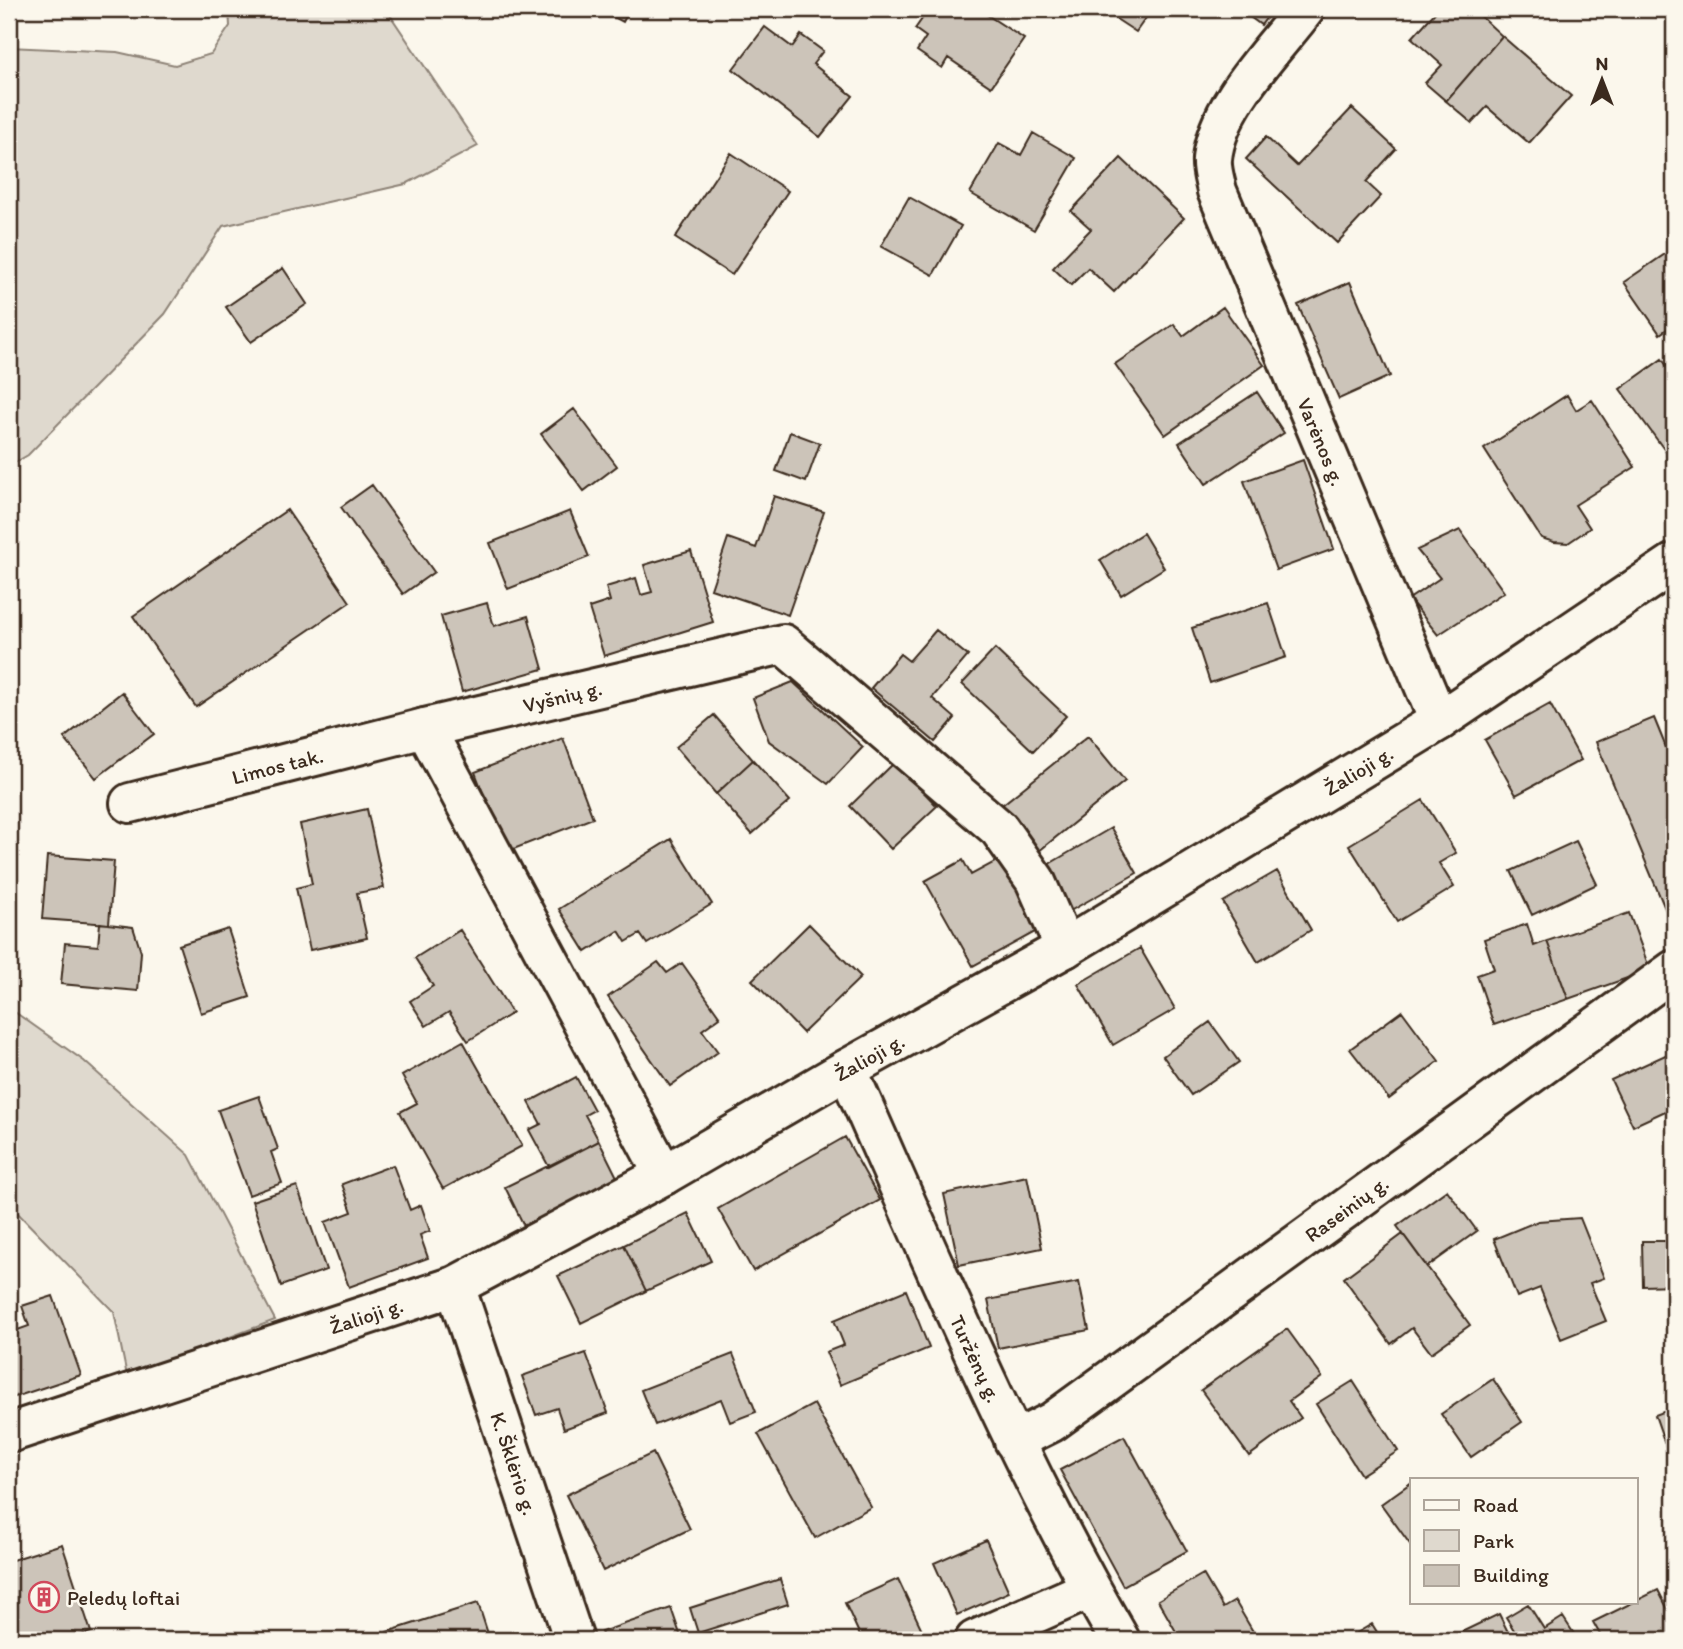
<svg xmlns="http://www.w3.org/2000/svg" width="1683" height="1649" viewBox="0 0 1683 1649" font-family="Itim,sans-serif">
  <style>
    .green { fill: #dfd9ce; stroke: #8d8276; stroke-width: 2 }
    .building { fill: #ccc4b9; stroke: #3b2a1e; stroke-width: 2 }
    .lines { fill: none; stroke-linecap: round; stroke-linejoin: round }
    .minor-casing { stroke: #3b2a1e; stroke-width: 44 }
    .minor { stroke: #fbf7ec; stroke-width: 38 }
    .labels { text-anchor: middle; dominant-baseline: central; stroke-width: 5; stroke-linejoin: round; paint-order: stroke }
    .street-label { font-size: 21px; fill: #3b2a1e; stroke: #fbf7ec }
    .poi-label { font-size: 21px; fill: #3b2a1e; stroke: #fbf7ec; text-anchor: start }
  </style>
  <rect width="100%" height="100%" fill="#fbf7ec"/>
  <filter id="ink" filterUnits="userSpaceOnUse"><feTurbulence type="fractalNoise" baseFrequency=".0143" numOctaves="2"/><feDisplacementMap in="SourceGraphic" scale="14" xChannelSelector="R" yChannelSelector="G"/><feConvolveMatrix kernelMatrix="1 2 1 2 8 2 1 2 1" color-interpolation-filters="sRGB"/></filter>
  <g filter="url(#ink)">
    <path class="green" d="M229,9H386L478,146L406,184L223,226L165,314L28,455L9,466V47L117,52L175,65L211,54L230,26Z
      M9,1008L84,1061L189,1155L275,1320L127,1376L114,1312L9,1204Z"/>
    <path class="building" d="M599,9H630L623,22Z
      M929,9H978L1024,39L991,87L948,58L942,68L917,51L926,37L915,29Z
      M1101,9H1152L1136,32Z
      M1239,9H1273L1261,25Z
      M1438,9H1473L1502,36L1446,101L1425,83L1442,65L1412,38Z
      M765,27L792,47L801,35L823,51L813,64L853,96L820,137L733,69Z
      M1502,36L1571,96L1529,143L1487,107L1472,123L1446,101Z
      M1352,108L1396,149L1366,182L1381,196L1337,243L1246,159L1266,137L1297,166Z
      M1033,133L1076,158L1034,230L970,193L999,143L1021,155Z
      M731,153L788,191L732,275L675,238Z
      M1121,158L1184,218L1114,292L1088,268L1071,285L1053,268L1091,229L1071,211Z
      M909,197L961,226L933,275L881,246Z
      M1674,248V324L1660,334L1624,282Z
      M283,268L307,304L251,342L226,307Z
      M1350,282L1390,376L1339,399L1298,305Z
      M1223,307L1264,365L1165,435L1115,364L1174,324L1183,336Z
      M1662,359L1674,376V463L1620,389Z
      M1257,392L1284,433L1206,484L1179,443Z
      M1567,395L1576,410L1592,400L1635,467L1575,505L1590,528L1568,543L1554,542L1541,538L1484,449Z
      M574,409L617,466L584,491L541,434Z
      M790,432L820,443L806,482L776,471Z
      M1303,460L1334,549L1276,570L1244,481Z
      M372,485L434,572L403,594L341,507Z
      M774,496L824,512L788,615L711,589L728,538L756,548Z
      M287,510L350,602L196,707L133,616Z
      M570,511L589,557L508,589L490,543Z
      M1460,530L1504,592L1438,635L1409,599L1440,578L1417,550Z
      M1143,533L1164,568L1121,595L1100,560Z
      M691,551L713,622L604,656L589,608L610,601L606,587L636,578L641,595L652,592L644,565Z
      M487,603L494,626L528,616L543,669L462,692L441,616Z
      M1268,603L1286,657L1210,683L1192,628Z
      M936,630L968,656L932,698L955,718L935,742L871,688L900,654L909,661Z
      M995,649L1066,716L1033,751L962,684Z
      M793,682L863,747L828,784L769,741L753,698Z
      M122,692L154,734L96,778L64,738Z
      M1550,704L1581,760L1516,795L1485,740Z
      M714,715L753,760L716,794L676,747Z
      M1654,718L1674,767V908L1666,911L1596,742Z
      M1088,736L1125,781L1039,851L1002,805Z
      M563,738L593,818L506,852L475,772Z
      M753,760L790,801L752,834L716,794Z
      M895,762L937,806L891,849L850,806Z
      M1423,800L1456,853L1439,863L1454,887L1397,922L1349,845Z
      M367,809L384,888L357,893L367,938L310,950L296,888L312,884L300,824Z
      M1111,828L1137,873L1070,911L1044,867Z
      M671,839L712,904L647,944L640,934L626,942L619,931L586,952L559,909Z
      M1576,841L1597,884L1532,915L1511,871Z
      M47,856L114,861L109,924L42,919Z
      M1004,857L1044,927L973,966L925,881L963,860L971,875Z
      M1277,871L1311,930L1258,962L1223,902Z
      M1629,913L1650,970L1568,999L1547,941Z
      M100,923L133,927L141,952L138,991L61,984L65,943L98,946Z
      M809,924L861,977L803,1033L752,980Z
      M1527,924L1534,946L1547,941L1568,999L1494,1025L1477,975L1494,969L1484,939Z
      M228,929L250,997L201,1013L179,945Z
      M460,930L512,1013L468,1041L449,1012L426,1026L410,1001L433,986L415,958Z
      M1140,948L1175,1009L1113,1045L1078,984Z
      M658,962L667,973L682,963L720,1017L702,1030L718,1052L670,1086L608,997Z
      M1402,1011L1439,1061L1389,1099L1350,1049Z
      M1210,1022L1239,1062L1191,1095L1163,1056Z
      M463,1041L522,1146L443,1189L400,1112L417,1103L402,1076Z
      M1674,1051V1107L1633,1126L1611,1080Z
      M576,1077L594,1110L585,1115L599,1141L549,1167L529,1130L541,1124L529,1102Z
      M259,1096L278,1149L271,1152L282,1183L249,1195L218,1110Z
      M845,1137L880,1200L753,1271L718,1209Z
      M599,1141L620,1183L526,1230L505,1187Z
      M393,1165L410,1210L421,1205L430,1231L420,1235L428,1258L349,1287L325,1222L352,1212L342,1184Z
      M1027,1176L1042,1248L959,1265L944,1194Z
      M297,1186L326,1270L281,1286L252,1201Z
      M1447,1190L1477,1231L1427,1267L1397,1226Z
      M688,1213L711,1261L646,1291L624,1245Z
      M1580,1218L1604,1278L1590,1283L1606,1321L1561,1339L1540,1288L1517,1297L1494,1239L1538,1221Z
      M1403,1234L1470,1325L1431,1353L1412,1328L1391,1344L1344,1278Z
      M1642,1241H1674V1285L1643,1286Z
      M624,1245L646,1291L581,1323L558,1276Z
      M1079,1282L1089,1330L998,1348L988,1300Z
      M906,1290L929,1348L840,1385L826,1352L844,1345L834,1320Z
      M53,1296L81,1375L12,1398L9,1389V1333L29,1326L22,1306Z
      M1287,1329L1322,1377L1289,1401L1301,1418L1249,1456L1201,1390Z
      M586,1353L608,1413L564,1429L557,1408L536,1415L522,1376Z
      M733,1354L756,1412L730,1422L721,1399L655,1425L641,1390Z
      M1493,1379L1522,1422L1471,1457L1441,1414Z
      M1353,1381L1398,1451L1361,1475L1316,1404Z
      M814,1404L871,1507L815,1538L758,1434Z
      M1674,1408V1460L1671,1461L1655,1415Z
      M1124,1436L1187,1551L1123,1586L1060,1470Z
      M653,1453L690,1529L603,1571L566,1495Z
      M1412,1482V1547L1381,1504Z
      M986,1540L1009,1592L957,1615L934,1563Z
      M62,1544L91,1632L66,1640H9V1561Z
      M1203,1574L1223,1608L1235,1601L1258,1640H1168L1178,1635L1158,1600Z
      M780,1579L788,1604L698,1633L690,1608Z
      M898,1579L923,1632L905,1640H862L845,1603Z
      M1658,1590L1674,1621V1640H1603L1593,1622Z
      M478,1603L490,1640H389L387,1632Z
      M1528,1604L1544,1629L1563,1617L1578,1640H1520L1506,1617Z
      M671,1608L682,1640H604L601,1632Z
      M1499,1614L1512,1640H1445Z
      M1372,1624L1382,1640H1345Z"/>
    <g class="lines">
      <g class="minor-casing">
        <g id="minor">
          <path id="s1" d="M1305,9C1273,51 1217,105 1212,159C1211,169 1215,181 1217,191L1439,721"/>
          <path id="s2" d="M130,803L425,728"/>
          <path id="s3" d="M847,1069C933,1262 1014,1457 1120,1640"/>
          <path id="s4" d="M664,1175L425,728L783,644L999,829L1035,880L1065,948"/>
          <path id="s5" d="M455,1286L574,1640"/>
          <path id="s6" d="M9,1433L455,1286L664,1175L847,1069L1065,948L1439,721L1674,563"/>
          <path id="s7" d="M1014,1441L1052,1422L1674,970"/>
          <path d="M975,1640L1090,1589"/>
        </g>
      </g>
      <use href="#minor" class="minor"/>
    </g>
  </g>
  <defs>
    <g id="building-ring" transform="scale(1.575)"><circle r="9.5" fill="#fbf7ec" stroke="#d1495b" stroke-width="1.5"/><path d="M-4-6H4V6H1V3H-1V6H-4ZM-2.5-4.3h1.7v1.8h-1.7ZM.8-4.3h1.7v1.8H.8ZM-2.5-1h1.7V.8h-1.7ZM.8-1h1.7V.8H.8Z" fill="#d1495b"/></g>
  </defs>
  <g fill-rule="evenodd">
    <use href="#building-ring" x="44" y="1597"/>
  </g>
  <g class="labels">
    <g class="street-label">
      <text stroke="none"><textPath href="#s1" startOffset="483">Varėnos g.</textPath></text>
      <text stroke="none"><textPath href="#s4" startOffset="648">Vyšnių g.</textPath></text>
      <text stroke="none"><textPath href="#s2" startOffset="152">Limos tak.</textPath></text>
      <text stroke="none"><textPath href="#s6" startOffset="1510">Žalioji g.</textPath></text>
      <text stroke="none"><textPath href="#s6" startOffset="943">Žalioji g.</textPath></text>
      <text stroke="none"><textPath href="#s7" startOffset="406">Raseinių g.</textPath></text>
      <text stroke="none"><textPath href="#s6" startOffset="376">Žalioji g.</textPath></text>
      <text stroke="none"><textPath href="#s3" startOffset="317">Turžėnų g.</textPath></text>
      <text stroke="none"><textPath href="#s5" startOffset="187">K. Šklėrio g.</textPath></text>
    </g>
    <g class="poi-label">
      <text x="67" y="1597">Peledų loftai</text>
    </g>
  </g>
  <rect width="1683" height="1649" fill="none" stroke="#fbf7ec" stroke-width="35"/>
  <rect x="18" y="18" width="1648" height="1614" fill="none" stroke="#3b2a1e" stroke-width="2.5" filter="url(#ink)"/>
  <rect x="1410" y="1478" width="228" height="126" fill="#fbf7ec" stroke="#aea59a" stroke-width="2"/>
  <rect x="1424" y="1500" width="35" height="10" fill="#fbf7ec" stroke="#aea59a" stroke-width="2"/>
  <text x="1473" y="1512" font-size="21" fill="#3b2a1e">Road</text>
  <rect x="1424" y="1530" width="35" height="21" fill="#dfd9ce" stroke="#aea59a" stroke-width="2"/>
  <text x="1473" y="1548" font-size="21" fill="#3b2a1e">Park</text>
  <rect x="1424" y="1565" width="35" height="21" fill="#ccc4b9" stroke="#aea59a" stroke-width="2"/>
  <text x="1473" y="1582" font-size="21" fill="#3b2a1e">Building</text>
  <g transform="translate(1602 80)" stroke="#fbf7ec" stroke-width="5" paint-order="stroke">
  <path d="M0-5L12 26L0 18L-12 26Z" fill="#3b2a1e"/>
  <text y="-10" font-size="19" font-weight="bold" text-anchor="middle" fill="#3b2a1e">N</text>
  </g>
</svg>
